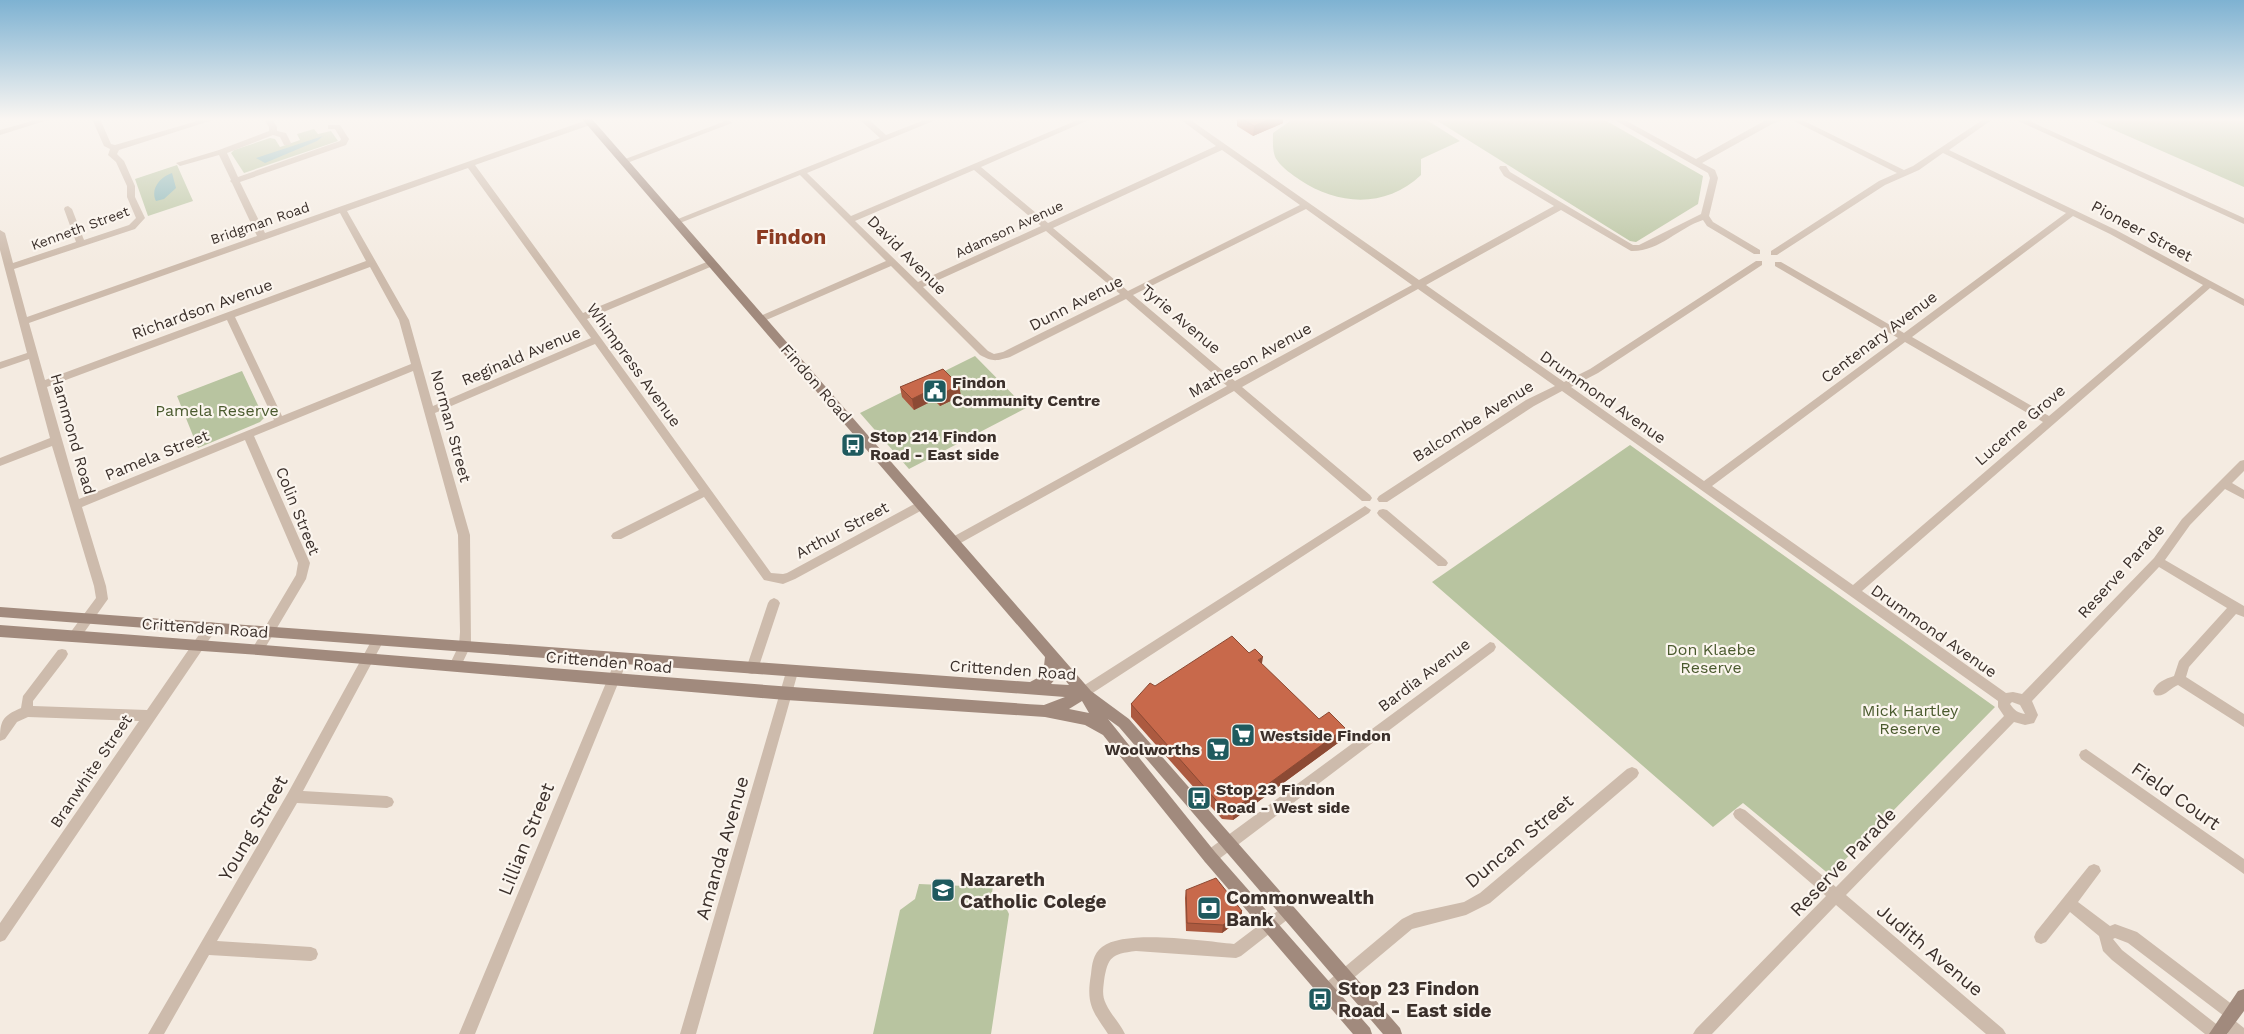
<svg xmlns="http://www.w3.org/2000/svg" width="2244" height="1034" viewBox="0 0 2244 1034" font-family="'Work Sans',sans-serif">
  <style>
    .green { fill: #b8c4a0 }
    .water { fill: #7fb0b2 }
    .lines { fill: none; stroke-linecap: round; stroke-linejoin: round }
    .minor { fill: #cdbbac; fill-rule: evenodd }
    .secondary { fill: #a18a7d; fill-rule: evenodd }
    .wall { fill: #ac5a40 }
    .shaded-wall { fill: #8c4a34 }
    .building { fill: #c8694b; stroke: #8c4a34 }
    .labels { text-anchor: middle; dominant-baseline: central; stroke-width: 4.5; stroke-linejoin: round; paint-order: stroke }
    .far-street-label { font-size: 14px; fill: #3b302b; stroke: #fbf5ee }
    .street-label { font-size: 16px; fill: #3b302b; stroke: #fbf5ee }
    .poi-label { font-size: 16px; font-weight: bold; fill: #3b302b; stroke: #fbf5ee; text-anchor: start }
    .park-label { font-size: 16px; fill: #4a5a2e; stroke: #fbf5ee }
    .near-street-label { font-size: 19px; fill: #3b302b; stroke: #fbf5ee }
    .near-poi-label { font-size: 19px; font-weight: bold; fill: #3b302b; stroke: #fbf5ee; text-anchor: start }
    .district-label { font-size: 21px; font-weight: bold; fill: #8c3b22; stroke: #fbf5ee }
  </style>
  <rect width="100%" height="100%" fill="#f4ebe1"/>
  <path class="green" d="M1293,119H1425L1460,141L1421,159V175C1386,208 1339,206 1300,180C1293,175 1282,168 1277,160C1272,153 1273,141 1273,133Z
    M1438,119H1603L1703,176L1698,204L1636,242L1630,241L1436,120Z
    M2089,119H2239L2244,121V187Z
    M314,129L318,134L331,131L338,141L244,173L231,153L234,150L270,138L275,139L280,147L300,140L297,134Z
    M177,165L193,201L148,216L135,179Z
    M975,356L1026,408L909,469L860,413Z
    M242,371L264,418L260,422L198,448L177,396Z
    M1630,445L1995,707L1830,875L1743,803L1713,827L1432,582Z
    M975,879L994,880L990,905L1005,906L1009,914L991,1034H873L900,910L915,899L919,884L965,886Z"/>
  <path class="water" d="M323,136L317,141L265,163L256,158Z
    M172,173L176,188L164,199L156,201C150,189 160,177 172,173Z"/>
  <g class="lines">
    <path class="minor" d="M39,119H51L0,135V130Z
      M92,119H100L111,144L115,145L204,119H216L119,150L117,154L124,161L135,186V197L145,218L135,229L14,269L27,317L257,236L232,183L230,181L231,180L219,155L180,166L176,163L219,150L269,131V127L264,119H272L277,127V131L286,133L291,143L290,145H284L280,137L273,135L227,153L238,177L340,141L341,139L335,129H328V125H340L349,139L346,145L240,182L265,233L587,120H593V124L475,165L583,313L709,261H715V265L587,319L771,573L783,574L787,573L918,502L922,501L928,505L926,508L795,579L783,584L764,580L704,497L621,539H613L611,536L613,533L699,490L595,344L435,413L470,535L471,645L459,670L455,671L451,670L449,666L459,645L460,632L458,535L413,371L254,436L310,563L306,579L262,653L258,654L254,653L252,649L296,575L298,563L245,440L82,507L106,586L108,599L78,641L74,642L70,641L68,637L70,633L96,598L94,586L52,446L0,466V458L50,438L29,359L0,369V362L27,353L0,250V230L5,233L13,263L76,242L64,209L65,207L68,206L72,209L84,240L129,225L136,218L127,197V186L116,162L108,155L110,149L104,146ZM468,168L591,338L433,406L409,320L347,211ZM340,213L366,261L45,380L29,323ZM370,267L399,320L411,364L282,416L235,317ZM227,320L274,420L79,499L47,387Z
      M721,119H729L732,123L627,163L624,164L620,161L723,122Z
      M859,119H868L886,135L927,119H938L807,173L851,216L1080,119H1091L981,167L1048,223L1216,146L1180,119H1189L1419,280L1554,206L1504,176L1499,168L1500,166H1506L1510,172L1633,245H1639L1701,214L1710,178L1708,173L1613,119H1623L1696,159L1766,120L1785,119L1772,124L1702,163L1715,170L1718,178L1709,216L1713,222L1760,250V254H1754L1707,226L1703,220C1678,228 1659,252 1631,251L1561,210L1426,285L1564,382L1590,369L1756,261H1762V265L1598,373L1571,387L1704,481L1898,338L1775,266V262H1781L1904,333L2066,213L1943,153L1919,170L1885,185L1777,255H1771V251L1879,181L1897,173L1790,119H1800L1904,170L1913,166L1984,119H1993L1949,150L2116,230L2244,299V306L2210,288L1862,591L2006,693L2013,692L2022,694L2154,558L2182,519L2240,461L2244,460V471L2232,483L2244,490V499L2225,489L2190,525L2165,560L2244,606V617L2236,614L2189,667L2186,677L2244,714V727L2178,685C2170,688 2164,698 2155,695L2153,691C2157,682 2165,679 2174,676L2179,661L2227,608L2159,567L2032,701L2038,715L2034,723L2025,725L2014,722L1846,895L2003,1029L2006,1034H1986L1836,905L1712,1034H1693L1696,1029L1826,896L1735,818L1733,814L1735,810L1740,808L1745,810L1836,887L2004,716L1998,707V701L1562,391L1534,406L1387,502H1379L1377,499L1379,496L1526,400L1555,386L1418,289L1242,387L1370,495L1372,498L1370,501H1362L1234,391L957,545H949L947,542L949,539L1227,386L1126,299L1010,357C996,361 993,362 980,355L891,266L764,321H758L756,319L758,317L886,261L800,175L680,223H674L673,221L880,138ZM1222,150L1300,205L1128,291L1053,228ZM974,170L1041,226L918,282L855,221ZM1306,209L1412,285L1235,381L1133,295ZM2073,216L2110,234L2203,285L2049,416L1912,337ZM1046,231L1120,294L1003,352L994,354L988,351L923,287ZM1905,342L2043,422L1853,585L1712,486ZM2012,702L2020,705L2025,714C2018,713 2014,710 2010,704Z
      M2014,119H2025L2244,218V224Z
      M1365,506L1371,510L1369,513L1088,696L1084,697L1080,696L1078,692L1080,688Z
      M1383,509L1387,510L1446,560L1448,563L1446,566H1438L1379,516L1377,513L1379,510Z
      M774,598L778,600L780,603L758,669L756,673L752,674L748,673L746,669L768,603L770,600Z
      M211,622L215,623L217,627L215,631L5,940L0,942V923L139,721L28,717L17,722L5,739L0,741C0,721 2,716 21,708L23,696L58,650L62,649L66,650L68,654L66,658L33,701V706L147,710L207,623Z
      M378,635L382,636L384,640L303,791L387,796L392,798L394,802L392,806L387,808L297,803L217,941L311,947L316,949L318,954L316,959L311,961L209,955L164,1034H148L288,793L374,636Z
      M1490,642L1494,643L1496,647L1494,651L1215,862L1210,864L1205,862L1203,857L1205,852Z
      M622,654L626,655L628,659L475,1034H459L616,659L618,655Z
      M792,667L796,668L798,672L696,1034H680L786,672L788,668Z
      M2086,749L2244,859V874L2081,759L2079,755L2081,751Z
      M1632,767L1637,769L1639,773L1637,777L1490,903L1466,915L1412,929L1332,996L1327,998L1322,996L1320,991L1322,986L1402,919L1414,913L1464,902L1480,893L1627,769Z
      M2094,864L2099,866L2101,871L2078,902L2110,926L2115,924L2137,932L2237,1008L2240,1013L2237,1018L2234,1020L2244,1028V1034H2228L2223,1030L2225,1034H2205L2112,960L2103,951L2099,936L2070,912L2046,942L2041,944L2036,942L2034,937L2036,932L2089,866ZM2115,938L2128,943L2224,1016L2221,1018L2218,1023L2220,1027L2122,950L2113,939Z
      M1287,904L1292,906L1294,911L1292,916L1241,956L1236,958L1136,951C1111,954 1108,957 1104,981C1103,990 1102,996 1106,1004C1111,1015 1120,1023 1125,1034H1108C1092,1010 1086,1004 1091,974C1092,964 1093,954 1102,947C1125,929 1203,941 1234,944Z"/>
    <path class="secondary" d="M582,119H592L1091,691L1129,719L1400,1028L1402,1034H1383L1119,727L1108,719L1215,852L1370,1028L1372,1034H1353L1205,862L1103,735L1085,725L1045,717L786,700L258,655L0,637V625C348,650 696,682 1044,705L1065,697L0,617V607L1030,682L1043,675L1045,657ZM1057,670L1069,685L1051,684L1056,678ZM1082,701L1089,713L1069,709Z
      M2244,989V1011L2227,1034H2209L2238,991Z"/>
  </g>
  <path class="wall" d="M1237,119H1283V123L1253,136L1237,126Z
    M943,369L961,396L940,406L934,400L914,410L902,397L900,387Z
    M1261,664L1319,719L1342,740L1233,820L1222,819L1131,717V704L1155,686Z
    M1186,890L1242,911L1241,919L1222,933L1186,931L1185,898Z"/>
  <path class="shaded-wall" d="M1270,119H1283V123L1253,136L1254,126Z
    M959,385L961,396L940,406L938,396Z
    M932,389L934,400L914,410L912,399Z
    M1263,657L1261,669L1258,660Z
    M1345,728L1342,740L1233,820L1234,809Z
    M1242,911L1241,919L1222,933L1223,925Z"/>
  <path class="building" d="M1242,119H1270L1254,126Z
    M943,369L959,385L938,396L932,389L912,399L900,387Z
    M1232,636L1249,653L1255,649L1263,657L1258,660L1319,719L1329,712L1345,728L1234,809L1223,808L1131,704L1150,683L1155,686Z
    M1216,878L1242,911L1223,925L1187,923L1186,890Z"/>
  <linearGradient id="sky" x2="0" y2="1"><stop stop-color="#7eb2d2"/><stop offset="0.45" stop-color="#faf6f2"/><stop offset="1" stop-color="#faf6f2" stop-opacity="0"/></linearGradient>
  <rect width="2244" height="264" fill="url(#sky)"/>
  <defs>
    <g id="civic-square" transform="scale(1.25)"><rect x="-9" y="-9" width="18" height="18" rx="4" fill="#1f5a5e" stroke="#fbf5ee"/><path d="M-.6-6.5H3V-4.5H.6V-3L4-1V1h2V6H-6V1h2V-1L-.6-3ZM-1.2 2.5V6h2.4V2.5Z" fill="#fff"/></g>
    <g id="bus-square" transform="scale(1.25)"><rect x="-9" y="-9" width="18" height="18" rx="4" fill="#1f5a5e" stroke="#fbf5ee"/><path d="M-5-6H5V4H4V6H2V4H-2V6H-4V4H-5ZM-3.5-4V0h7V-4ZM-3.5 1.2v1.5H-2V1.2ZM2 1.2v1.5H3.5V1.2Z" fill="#fff"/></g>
    <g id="supermarket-square" transform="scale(1.25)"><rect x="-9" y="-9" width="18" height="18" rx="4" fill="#1f5a5e" stroke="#fbf5ee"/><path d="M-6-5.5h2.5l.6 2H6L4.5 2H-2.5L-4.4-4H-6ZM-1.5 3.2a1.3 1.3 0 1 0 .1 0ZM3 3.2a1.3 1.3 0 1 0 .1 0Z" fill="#fff"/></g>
    <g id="school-square" transform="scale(1.25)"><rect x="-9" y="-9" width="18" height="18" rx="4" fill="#1f5a5e" stroke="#fbf5ee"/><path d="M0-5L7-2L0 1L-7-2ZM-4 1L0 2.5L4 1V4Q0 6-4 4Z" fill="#fff"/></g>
    <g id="bank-square" transform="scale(1.25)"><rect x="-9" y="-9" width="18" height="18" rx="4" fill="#1f5a5e" stroke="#fbf5ee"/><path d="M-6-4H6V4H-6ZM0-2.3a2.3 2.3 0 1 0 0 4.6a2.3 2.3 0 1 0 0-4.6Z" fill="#fff"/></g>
  </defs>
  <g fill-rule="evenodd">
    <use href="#civic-square" x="935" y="391"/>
    <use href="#bus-square" x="853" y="445"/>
    <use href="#supermarket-square" x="1243" y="735"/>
    <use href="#supermarket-square" x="1218" y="749"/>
    <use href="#bus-square" x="1199" y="798"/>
    <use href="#school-square" x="943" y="890"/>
    <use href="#bank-square" x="1209" y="908"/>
    <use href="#bus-square" x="1320" y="999"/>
  </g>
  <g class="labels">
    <g class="far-street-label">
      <text transform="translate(260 223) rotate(-19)">Bridgman Road</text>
      <text transform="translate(80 228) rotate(-20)">Kenneth Street</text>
      <text transform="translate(1009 229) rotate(-25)">Adamson Avenue</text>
    </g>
    <g class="street-label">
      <text transform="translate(2142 231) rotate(28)">Pioneer Street</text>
      <text transform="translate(907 255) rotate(45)">David Avenue</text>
      <text transform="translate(1076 303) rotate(-27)">Dunn Avenue</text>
      <text transform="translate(202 309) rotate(-20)">Richardson Avenue</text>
      <text transform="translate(1181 319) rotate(40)">Tyrie Avenue</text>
      <text transform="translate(1879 337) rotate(-37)">Centenary Avenue</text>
      <text transform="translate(521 356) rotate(-23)">Reginald Avenue</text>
      <text transform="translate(1250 360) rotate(-29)">Matheson Avenue</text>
      <text transform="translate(634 365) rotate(54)">Whimpress Avenue</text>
      <text transform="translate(816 383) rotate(49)">Findon Road</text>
      <text transform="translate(1603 397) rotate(35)">Drummond Avenue</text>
      <text transform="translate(1473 421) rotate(-32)">Balcombe Avenue</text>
      <text transform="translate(2020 425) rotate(-41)">Lucerne Grove</text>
      <text transform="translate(451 426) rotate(75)">Norman Street</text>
      <text transform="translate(73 434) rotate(74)">Hammond Road</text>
      <text transform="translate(157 455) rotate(-22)">Pamela Street</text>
      <text transform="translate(298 511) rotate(68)">Colin Street</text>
      <text transform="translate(842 530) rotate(-28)">Arthur Street</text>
      <text transform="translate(2121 571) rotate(-48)">Reserve Parade</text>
      <text transform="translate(205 628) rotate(4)">Crittenden Road</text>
      <text transform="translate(1934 631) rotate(35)">Drummond Avenue</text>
      <text transform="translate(609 662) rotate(5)">Crittenden Road</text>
      <text transform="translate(1013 670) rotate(4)">Crittenden Road</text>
      <text transform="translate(1424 675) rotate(-37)">Bardia Avenue</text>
      <text transform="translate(91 771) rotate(-56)">Branwhite Street</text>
    </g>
    <g class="poi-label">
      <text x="952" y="382">Findon<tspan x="952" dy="18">Community Centre</tspan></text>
      <text x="870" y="436">Stop 214 Findon<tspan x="870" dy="18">Road - East side</tspan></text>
      <text x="1260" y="735">Westside Findon</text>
      <text x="1200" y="749" text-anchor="end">Woolworths</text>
      <text x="1216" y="789">Stop 23 Findon<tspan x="1216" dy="18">Road - West side</tspan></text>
    </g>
    <g class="park-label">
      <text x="217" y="410">Pamela Reserve</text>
      <text x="1711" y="649">Don Klaebe<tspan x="1711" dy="18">Reserve</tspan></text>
      <text x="1910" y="710">Mick Hartley<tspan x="1910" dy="18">Reserve</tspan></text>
    </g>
    <g class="near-street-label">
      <text transform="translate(2176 796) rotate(35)">Field Court</text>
      <text transform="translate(253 828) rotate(-60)">Young Street</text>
      <text transform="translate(526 839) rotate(-68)">Lillian Street</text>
      <text transform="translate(1519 841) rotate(-40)">Duncan Street</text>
      <text transform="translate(722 848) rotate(-74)">Amanda Avenue</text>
      <text transform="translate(1843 862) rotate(-46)">Reserve Parade</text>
      <text transform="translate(1930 950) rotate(40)">Judith Avenue</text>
    </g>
    <g class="near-poi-label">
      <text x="960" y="879">Nazareth<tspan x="960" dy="22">Catholic Colege</tspan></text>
      <text x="1226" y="897">Commonwealth<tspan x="1226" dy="22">Bank</tspan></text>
      <text x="1338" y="988">Stop 23 Findon<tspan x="1338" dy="22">Road - East side</tspan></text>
    </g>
    <g class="district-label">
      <text x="791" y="236">Findon</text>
    </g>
  </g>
</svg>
